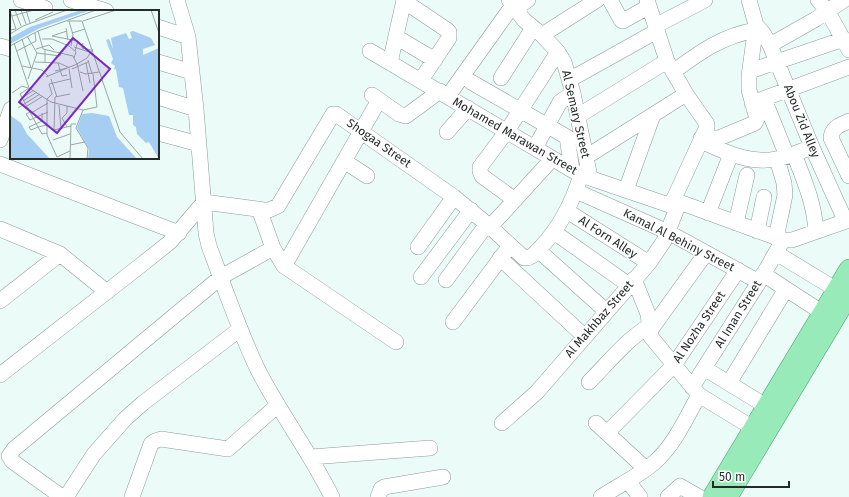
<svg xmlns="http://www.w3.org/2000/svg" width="849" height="497" viewBox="0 0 849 497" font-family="'Fira Sans',sans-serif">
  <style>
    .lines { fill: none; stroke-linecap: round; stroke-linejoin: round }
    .minor-casing { stroke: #8d9c99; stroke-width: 16 }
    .major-casing { stroke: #449e68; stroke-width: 20 }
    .minor { stroke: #fff; stroke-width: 15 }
    .major { stroke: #98eab9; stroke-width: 19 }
    .labels { text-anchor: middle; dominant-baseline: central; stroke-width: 3; stroke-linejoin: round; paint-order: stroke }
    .street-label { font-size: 12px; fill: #252b2a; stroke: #fff }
    .inset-road { fill: none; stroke: #9ba8a6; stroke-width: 1 }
    .view { fill: #7b2cbf; fill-opacity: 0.15; stroke: #7b2cbf; stroke-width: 2 }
    .inset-edge { fill: none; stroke: #252b2a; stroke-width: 2 }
  </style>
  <rect width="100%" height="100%" fill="#eafbf8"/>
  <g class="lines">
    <g class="minor-casing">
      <path id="minor" d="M21,0L45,8
        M71,0L106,11
        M177,0L188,37L196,109L206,233L209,246C224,286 238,328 257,368C279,412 310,452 332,497
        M509,0L524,20L542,35L558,52L564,62L573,93L590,177
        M610,0L621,20L623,21L648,7
        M647,0L667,61L686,94L707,124V127L671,205
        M818,0L828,12L849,50
        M404,1L447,30L449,32V38L421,80
        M515,8L528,0
        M756,25L763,33L770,45L812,147L845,220
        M655,26L705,0
        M158,27L188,37
        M542,35L597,0
        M396,37L435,60
        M770,45L816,19L844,0
        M0,46L11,49
        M370,51L572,170L581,175L669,205L682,203L783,240H792L849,220
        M158,62L192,72
        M390,63L404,0
        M750,71L844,39
        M673,72C700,52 722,36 756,30
        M501,78L533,28
        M569,80L657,31
        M471,82L567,137L572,170
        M372,95L399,114L406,116L440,91
        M448,96L513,5
        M158,97L196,109
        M764,99L787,156
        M752,103L849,67
        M578,116L667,61
        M849,121C840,125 832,127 831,138L849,176
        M447,132L468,108
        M158,133L199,144
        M701,138H719L755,123L757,119L749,90V76L756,25L749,0
        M0,140L11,109
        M701,141C725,152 749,164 776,159C789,157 801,151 812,147
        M535,148L560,102L573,93
        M794,154C804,180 814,202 816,231
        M586,157L686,94
        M344,161L367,176
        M0,164L179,233
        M626,190L653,115
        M576,191L668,232L759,282
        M515,200L482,176L480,171V167L507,131L558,52
        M259,209L273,248L284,266L396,342
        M567,211L649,263
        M708,213L731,154
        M736,223L747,175
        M490,227L552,159
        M0,229L60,254L107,292
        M757,231L764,197
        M554,232L629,285
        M776,238L785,195L784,183L777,159
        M418,247L454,197
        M538,250L606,311
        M776,253L837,290
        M500,258L584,336
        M284,266L379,100
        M763,274L823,313
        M421,277L471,210
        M634,279L648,314L651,337L699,395L753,428
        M446,280L487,224
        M0,301L60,254
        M453,322L506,251
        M649,332L706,253
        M704,368L766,406
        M0,375L136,269L170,242L204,202L264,210H269L278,206L333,114H336L454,197L487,224L524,258C532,259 536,252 541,247C561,226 573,201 581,175
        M589,382C608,363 626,340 649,326
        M729,383L786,289
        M692,387L759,282L783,240
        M502,423L537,392L649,263L664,241L679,203
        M596,423L646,469
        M607,433L674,365L738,270
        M311,457L430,448
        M628,481L640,497
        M62,497L12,461L9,456L14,449L221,277L273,248
        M66,497L94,454L125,419L143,403L240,329
        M132,497L151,444L155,441L161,439L228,449L278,405
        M378,497L381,489L384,487L443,477
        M601,497C619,485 639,476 655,462C675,444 686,418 699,395
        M668,497L680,486L699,497"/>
    </g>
    <g class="major-casing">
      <path id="major" d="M712,497L849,269
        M728,497L849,295"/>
    </g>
    <use href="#minor" class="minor"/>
    <use href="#major" class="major"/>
  </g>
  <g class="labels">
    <g class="street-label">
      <text transform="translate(576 114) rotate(77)">Al Semary Street</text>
      <text transform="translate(802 121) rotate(68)">Abou Zid Alley</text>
      <text transform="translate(515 136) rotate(30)">Mohamed Marawan Street</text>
      <text transform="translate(379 143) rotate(35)">Shogaa Street</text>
      <text transform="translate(608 237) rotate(33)">Al Forn Alley</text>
      <text transform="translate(679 240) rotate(27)">Kamal Al Behiny Street</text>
      <text transform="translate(738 314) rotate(-58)">Al Iman Street</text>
      <text transform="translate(599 319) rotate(-49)">Al Makhbaz Street</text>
      <text transform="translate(699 327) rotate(-56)">Al Nozha Street</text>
    </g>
  </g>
  <g transform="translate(10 10)">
    <rect width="149" height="149" fill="#eafbf8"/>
    <path d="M71,0H81L30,18L0,34V28L20,17ZM123,21L141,28L145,35L133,39V45L149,38V149L139,132L136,133L127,124L126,117L123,115V105H119L113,78L109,77L106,59L104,60L105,56L101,53L103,49L96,30L99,29L103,39L101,28L116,23L119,29L122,28L120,22ZM82,103L99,106L107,127L127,149H78L79,139L67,118L72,104ZM0,105L11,113L17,124L40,149H0Z" fill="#a5cef2"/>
    <path class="inset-road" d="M5,0L11,16M11,0L16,14M16,0L20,13M141,0L149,23M0,1L6,19L0,20M2,6L24,0M25,10L43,2M57,11H72L110,122L133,149M59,11L63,25L61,36M73,11L106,0M56,18L58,30M28,21L33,39L63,46L67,54M57,21L42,26L68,31L65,41M62,23L75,19M0,24L13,16L57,0M17,26L27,43L50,46L51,43M12,29L21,58M32,29H42L59,36L66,42L64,48M4,33L19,78L41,92L73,100M73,33L72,38L81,40M0,36L28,21L86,0M64,37L79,42M26,39L39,35L44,40M7,41L26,31L25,23M78,50L82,64M25,52L49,53L60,58M35,53V39M48,53L52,66L57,65M67,53L73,81M76,53L80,73M12,56L32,60L38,66M59,59L62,78M62,59L78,52M45,61L57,58M70,62L76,64L89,62M36,67L67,54L77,48L83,39M18,69L27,43M41,69L47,87M60,69L39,74L42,84L37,89V125L47,147L60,141M19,78L10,84L28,117L37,115M2,83L12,76L18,78M45,87L44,120L61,116M45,87L60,84M12,88L24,80M13,91L27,82M49,95L51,119M17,96L33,86M8,98L30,84M20,102L16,104L20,110L38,102M21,103L38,93M32,103V111L19,117L21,120L28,117L32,124L37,123M57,117L52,108L57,103V96M43,130L60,124M60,135L75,132M60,149L61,114H66M77,149L78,138L66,118L73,100L87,97L83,64"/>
    <path class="view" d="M63,28L100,59L47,123L9,92Z"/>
    <rect width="149" height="149" class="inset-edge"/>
  </g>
  <path d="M713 481v6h76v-6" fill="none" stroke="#252b2a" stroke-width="2"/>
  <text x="719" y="481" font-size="12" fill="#252b2a" stroke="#ffffff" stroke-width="3" paint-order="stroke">50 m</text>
</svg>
